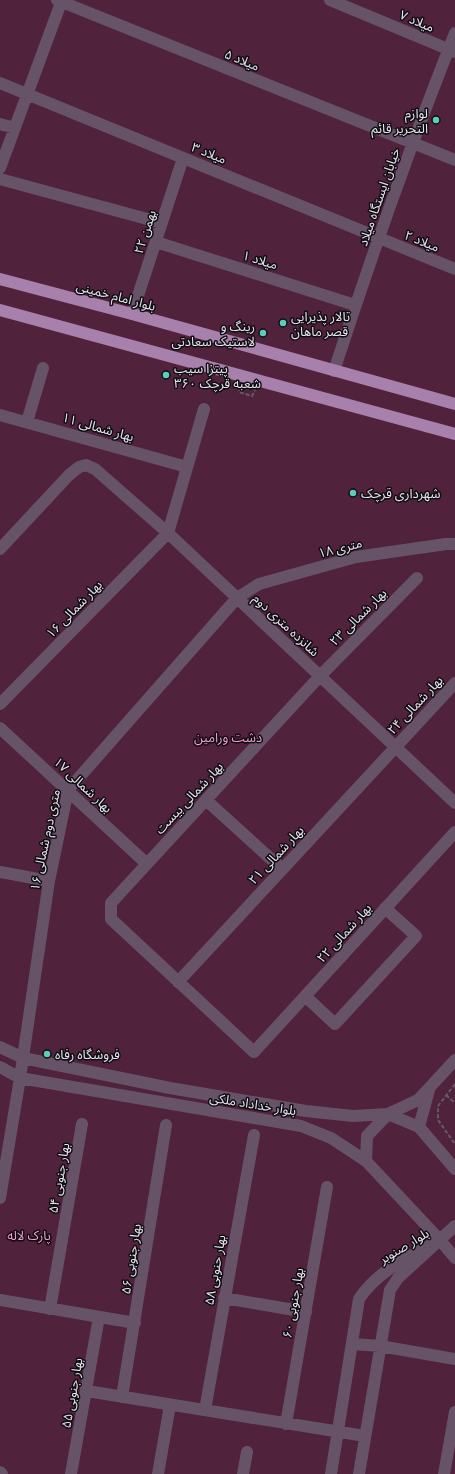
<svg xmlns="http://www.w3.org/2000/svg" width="455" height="1474" viewBox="0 0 455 1474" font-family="'IBM Plex Sans','Noto Sans Arabic',sans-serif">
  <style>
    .green { fill: #50223c }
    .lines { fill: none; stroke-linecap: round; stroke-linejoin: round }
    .path { stroke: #615d67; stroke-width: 2; stroke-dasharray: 4 2; stroke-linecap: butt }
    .minor { stroke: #675368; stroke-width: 12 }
    .major { stroke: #a780ac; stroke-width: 12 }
    .poi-dot { fill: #5acebc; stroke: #0f0d12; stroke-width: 1.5 }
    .labels { text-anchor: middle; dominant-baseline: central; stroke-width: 3; stroke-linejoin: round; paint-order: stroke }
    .street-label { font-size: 13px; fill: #e6e4ec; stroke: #0f0d12 }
    .poi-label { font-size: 13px; fill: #e6e4ec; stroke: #0f0d12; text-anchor: start }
    .park-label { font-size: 13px; fill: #f79dcd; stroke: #0f0d12 }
  </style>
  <rect width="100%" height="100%" fill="#27232e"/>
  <path class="green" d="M0,0H455V1474H0Z"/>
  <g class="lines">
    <path class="path" d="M240,387L239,392L252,396L255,390
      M455,1084L438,1106V1120L455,1144
      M446,1095L455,1103"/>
    <path class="minor" d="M57,0L455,160
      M330,0L455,52
      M0,83L455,269
      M0,124L15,128
      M0,168L62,0
      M0,179L162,223
      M156,242L355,305
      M132,314L183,158
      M334,371C371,257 411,144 455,33
      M0,415L187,467
      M27,422L43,368
      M0,549L69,475L79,467L86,465L95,469L168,533L455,803
      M417,578L320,676L111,903V919L254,1052L455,832
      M0,704L168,533L204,409
      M0,728L147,864
      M206,800L282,869
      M0,872L49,881
      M178,982L455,683
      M305,996L335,1024L416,936L385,908
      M0,1047L23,1058L170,1088L306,1111L353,1116L388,1114L419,1127L455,1169
      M0,1067L20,1078L301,1126L331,1138L366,1161L440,1240L455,1258
      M419,1127L429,1090
      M366,1161L367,1136L388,1114L418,1100L455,1060
      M0,1198L20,1078L49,881L68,790L237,598L259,584L356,557L446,544H455
      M224,1298L306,1312
      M0,1300L135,1323
      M50,1309L82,1124
      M353,1344L380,1346L455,1359
      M87,1391L365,1436
      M122,1397L166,1125
      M205,1410L254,1135
      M286,1424L327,1187
      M0,1472L2,1474
      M71,1474L99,1317
      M158,1474L170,1405
      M243,1474L247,1452
      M331,1474L359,1299C378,1270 411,1256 440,1240
      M359,1474L390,1290L398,1278L455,1226
      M444,1474L455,1412"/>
    <path class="major" d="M0,279L132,314L455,404
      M0,310L455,434"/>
  </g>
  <g class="poi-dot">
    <circle cx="436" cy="120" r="4"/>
    <circle cx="283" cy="323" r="4"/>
    <circle cx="263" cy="333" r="4"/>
    <circle cx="166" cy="375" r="4"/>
    <circle cx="353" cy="493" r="4"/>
    <circle cx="47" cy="1054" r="4"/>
  </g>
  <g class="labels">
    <g class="street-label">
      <text transform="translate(417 21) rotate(23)">میلاد ۷</text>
      <text transform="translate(242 60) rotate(22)">میلاد ۵</text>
      <text transform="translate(209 153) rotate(22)">میلاد ۳</text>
      <text transform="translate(379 197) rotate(-71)">خیابان ایستگاه میلاد</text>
      <text transform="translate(145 232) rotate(-72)">۲۲ بهمن</text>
      <text transform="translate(422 241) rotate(22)">میلاد ۲</text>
      <text transform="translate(260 260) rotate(17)">میلاد ۱</text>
      <text transform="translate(116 296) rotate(15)">بلوار امام خمینی</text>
      <text transform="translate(98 427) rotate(16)">بهار شمالی ۱۱</text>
      <text transform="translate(340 548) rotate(-14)">۱۸ متری</text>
      <text transform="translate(74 609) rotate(-46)">بهار شمالی ۱۶</text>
      <text transform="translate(358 617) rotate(-45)">بهار شمالی ۲۳</text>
      <text transform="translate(286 625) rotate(43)">شانزده متری دوم</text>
      <text transform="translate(415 705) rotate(-47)">بهار شمالی ۲۴</text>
      <text transform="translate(83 785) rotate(43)">بهار شمالی ۱۷</text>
      <text transform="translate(189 798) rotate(-47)">بهار شمالی بیست</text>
      <text transform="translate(45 840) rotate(-78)">۱۶ متری دوم شمالی</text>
      <text transform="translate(276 855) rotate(-47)">بهار شمالی ۲۱</text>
      <text transform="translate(344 933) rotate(-48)">بهار شمالی ۲۲</text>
      <text transform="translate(253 1104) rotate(9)">بلوار خداداد ملکی</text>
      <text transform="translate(59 1178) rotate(-80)">بهار جنوبی ۵۴</text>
      <text transform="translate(404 1246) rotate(-31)">بلوار صنوبر</text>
      <text transform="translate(131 1259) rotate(-81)">بهار جنوبی ۵۶</text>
      <text transform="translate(215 1270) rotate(-80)">بهار حنوبی ۵۸</text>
      <text transform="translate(293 1303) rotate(-80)">بهار جنوبی ۶۰</text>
      <text transform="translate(72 1393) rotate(-80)">بهار جنوبی ۵۵</text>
    </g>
    <g class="poi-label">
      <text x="428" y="113" text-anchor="end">لوازم<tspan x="428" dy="15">التحریر قائم</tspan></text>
      <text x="291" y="316">تالار پذیرایی<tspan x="291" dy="15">قصر ماهان</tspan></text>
      <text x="255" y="326" text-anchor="end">رینگ و<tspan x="255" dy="15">لاستیک سعادتی</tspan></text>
      <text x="174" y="368">پیتزا سیب<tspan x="174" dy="15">۳۶۰ شعبه قرچک</tspan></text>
      <text x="361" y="493">شهرداری قرچک</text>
      <text x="55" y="1054">فروشگاه رفاه</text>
    </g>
    <g class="park-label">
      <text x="228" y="737">دشت ورامین</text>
      <text x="29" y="1235">پارک لاله</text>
    </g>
  </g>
</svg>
